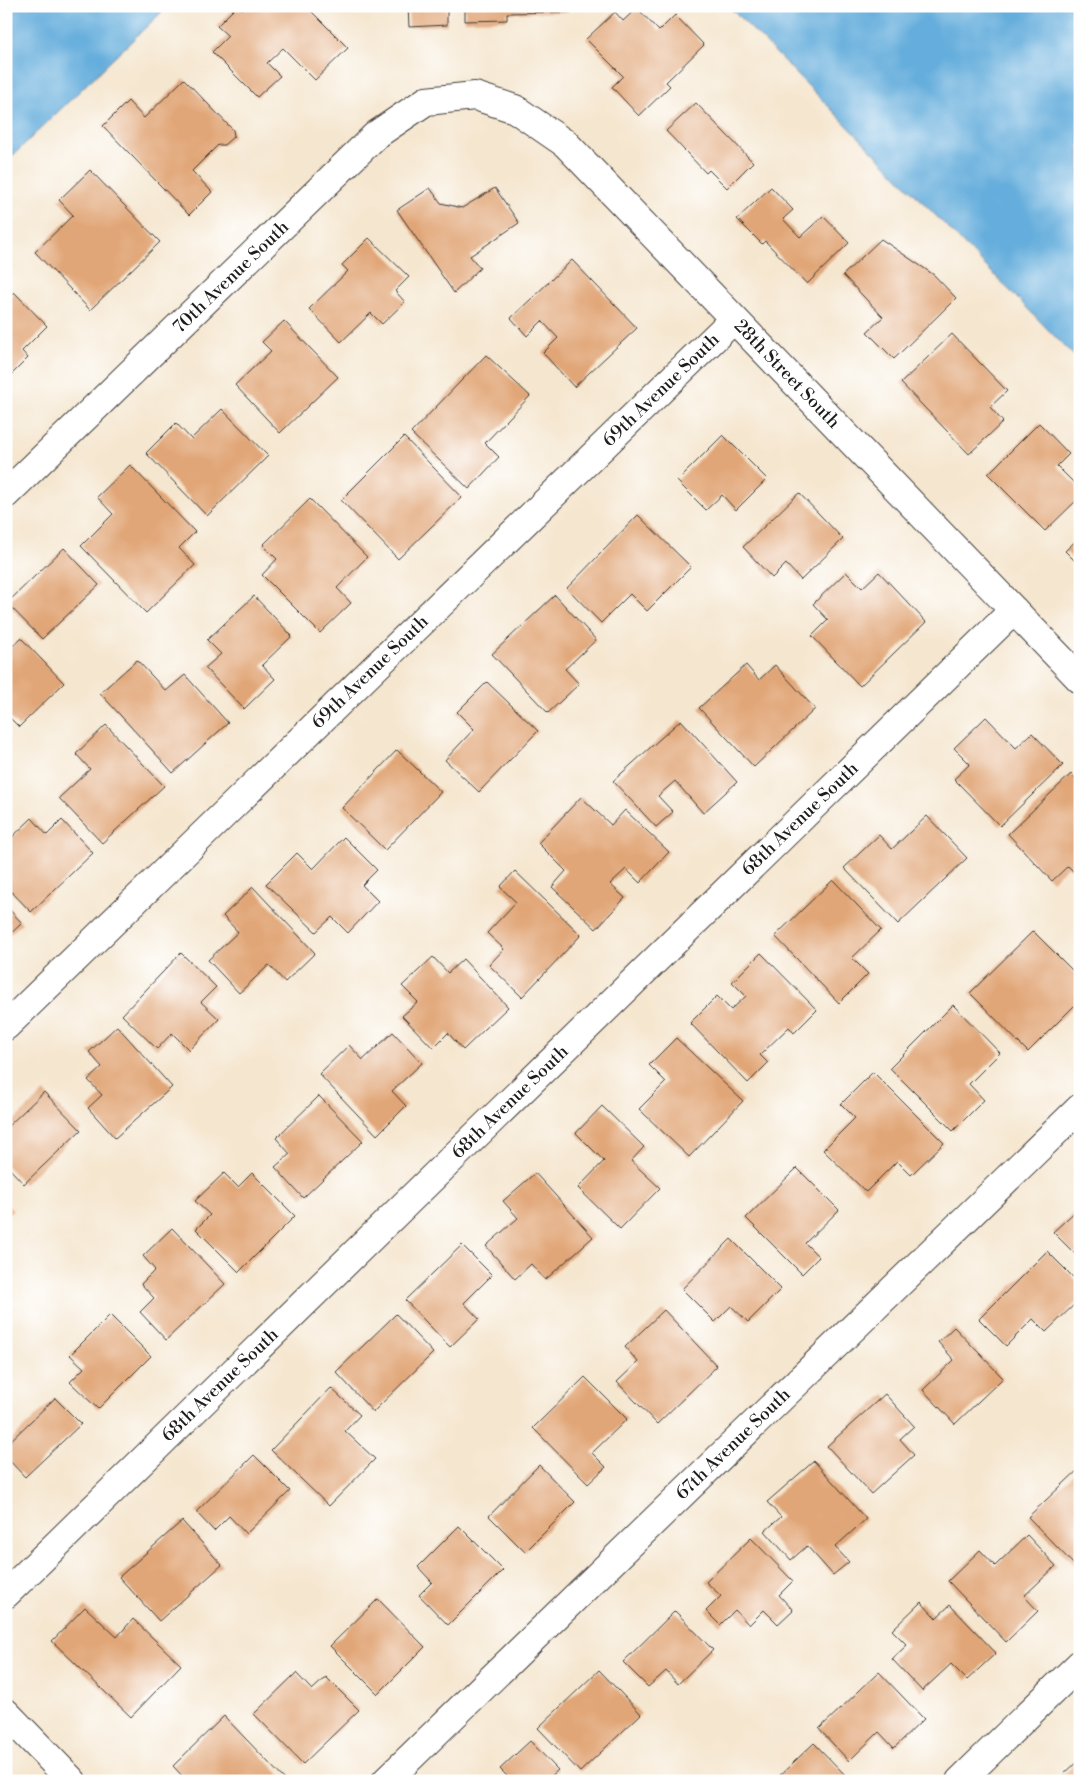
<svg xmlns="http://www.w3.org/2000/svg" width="1086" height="1787" viewBox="0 0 1086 1787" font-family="'Libre Bodoni',serif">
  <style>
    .water { fill: #65addc; stroke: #40647c }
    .building { fill: #e1a677 }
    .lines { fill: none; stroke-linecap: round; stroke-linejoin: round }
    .minor-casing { stroke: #3d3a37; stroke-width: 30 }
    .minor { stroke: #fff; stroke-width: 28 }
    .labels { text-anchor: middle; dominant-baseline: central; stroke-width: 4; stroke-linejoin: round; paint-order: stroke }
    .street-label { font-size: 18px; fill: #1c1c1c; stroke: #fff }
  </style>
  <rect width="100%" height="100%" fill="#fff"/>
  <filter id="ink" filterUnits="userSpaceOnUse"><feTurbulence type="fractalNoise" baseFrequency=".02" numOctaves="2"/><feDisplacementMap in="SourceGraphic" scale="10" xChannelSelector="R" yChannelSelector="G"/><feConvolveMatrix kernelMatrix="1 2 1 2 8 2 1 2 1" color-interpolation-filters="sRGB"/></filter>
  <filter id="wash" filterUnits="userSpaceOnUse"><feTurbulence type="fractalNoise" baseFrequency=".0096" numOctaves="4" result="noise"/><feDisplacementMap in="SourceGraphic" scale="20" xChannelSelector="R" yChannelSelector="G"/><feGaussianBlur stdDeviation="1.12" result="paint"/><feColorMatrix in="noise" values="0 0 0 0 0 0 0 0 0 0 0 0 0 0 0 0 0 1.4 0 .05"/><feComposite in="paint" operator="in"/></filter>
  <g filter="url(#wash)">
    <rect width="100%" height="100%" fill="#f5e6cf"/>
    <path class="water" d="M6,6H168L6,162Z
      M728,6H1079L1080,362L762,39Z"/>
    <g id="blocks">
      <path class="building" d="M237,6L243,9L246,6H306L348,48L315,80L283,48L267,63L280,76L257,97L212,52L228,36L217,26Z
        M408,6H447V25L409,27Z
        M465,6H568V12L507,13V20L465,21Z
        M637,8L659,31L675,15L704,45L666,82L670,86L639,116L612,87L623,76L586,39L615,12L623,21Z
        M184,79L233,130L234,136L224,145H218L192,171L212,192L189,215L103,126L128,101L144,118Z
        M696,103L753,162L727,188L709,170L706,173L666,131Z
        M90,170L160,242L90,310L35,252L73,215L59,200Z
        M771,187L793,210L783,219L800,237L823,216L849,243L807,284L765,241L762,244L737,219Z
        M430,188L441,203L462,208L495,188L519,223L470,256L480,268L454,293L397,210Z
        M369,238L409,277L395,291L405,302L382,324L371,313L341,342L309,309L348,271L342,265Z
        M881,239L934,275L956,298L894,359L867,332L883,317L843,275Z
        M572,260L637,328L574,387L543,353L558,338L542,321L527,336L511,318Z
        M14,292L47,326L22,351L28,358L6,380V300Z
        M284,321L338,377L280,433L235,385L271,351L262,342Z
        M952,334L1007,391L990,407L1003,422L969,454L901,383Z
        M486,355L530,396L485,443L499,457L469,489L411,433Z
        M222,409L268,456L207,516L146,453L176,423L191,439Z
        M1039,423L1069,454L1057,466L1080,489V497L1045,531L988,474Z
        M723,435L767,479L736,510L722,495L706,510L677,481Z
        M404,437L462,497L398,559L341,500Z
        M130,465L195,532L179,548L195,565L146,613L81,546L113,514L97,497Z
        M799,493L843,539L801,580L786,564L772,578L743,547Z
        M310,499L367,557L337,588L351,603L320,633L262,575L277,559L263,545Z
        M638,515L691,567L647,611L630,594L601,623L567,588Z
        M1080,537V566L1065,551Z
        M64,548L99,585L42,639L7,603Z
        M846,572L862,588L879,572L926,622L860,686L812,636L828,620L813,604Z
        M555,595L596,640L565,669L579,684L548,713L492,654Z
        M254,596L292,636L262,665L275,679L244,709L205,668L221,654L207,640Z
        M21,638L64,683L19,727L6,714V652Z
        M137,660L166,691L185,675L228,723L173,773L100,693Z
        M746,665L759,680L775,665L815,709L754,767L699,708Z
        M487,682L538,731L479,792L445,760L474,729L457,712Z
        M986,717L1016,748L1032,733L1063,765L1000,826L954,779L970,764L954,748Z
        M681,720L737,782L703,813L675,781L658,796L673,812L656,827L613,781Z
        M106,725L164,786L102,843L59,798L90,769L76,754Z
        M397,750L441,792L385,850L342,808Z
        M1071,774L1080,784V878L1068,866L1052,881L1008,834Z
        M581,797L611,825L625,810L669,852L640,883L626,869L610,884L625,898L596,929L552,887L566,871L538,843Z
        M927,816L967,858L898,924L844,868L879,835L892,849Z
        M32,818L47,835L62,820L93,853L31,912L6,886V843Z
        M344,837L377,870L362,885L378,901L348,933L332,917L316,932L266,884L297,853L313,869Z
        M515,871L581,935L522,997L489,965L504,949L487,933L516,902L500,887Z
        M833,880L881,930L852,958L868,974L839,1003L775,936Z
        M253,887L315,953L285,982L269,965L239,993L208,960L238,932L223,916Z
        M6,906L22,923L6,938Z
        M1033,931L1080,978V1000L1028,1052L970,993Z
        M181,953L216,987L201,1002L219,1019L189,1050L172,1033L157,1049L122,1015Z
        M761,953L817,1010L794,1033L789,1027L760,1055L768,1063L748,1083L690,1023L717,996L731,1010L746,996L732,982Z
        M433,957L448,973L463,959L508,1007L463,1050L448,1033L433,1048L402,1016L418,1002L402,986Z
        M953,1005L1000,1053L969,1084L984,1100L953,1131L890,1068Z
        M117,1026L172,1087L115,1138L88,1108L102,1095L88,1080L102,1067L89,1052Z
        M393,1032L422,1063L392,1091L406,1106L377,1135L319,1074L349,1045L363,1060Z
        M676,1038L743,1101L689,1157L639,1109L666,1082L649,1065Z
        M873,1072L944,1143L911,1175L897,1161L866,1192L823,1150L855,1118L841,1104Z
        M44,1092L81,1130L24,1184L6,1165V1128Z
        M319,1096L363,1141L303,1198L275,1167L290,1154L276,1138Z
        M602,1106L644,1147L631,1161L660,1188L620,1229L578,1188L604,1161L576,1133Z
        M797,1168L839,1210L805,1243L819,1257L802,1274L746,1218Z
        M224,1173L238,1187L252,1173L295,1216L239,1272L196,1229L210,1215L195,1201Z
        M535,1173L593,1237L545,1280L531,1264L515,1279L486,1246L518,1218L503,1201Z
        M6,1204L13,1210L6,1216Z
        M1080,1207V1259L1053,1232Z
        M172,1228L225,1284L166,1340L140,1312L154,1298L141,1284L155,1270L143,1256Z
        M731,1239L781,1289L748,1322L731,1306L715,1322L682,1289Z
        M462,1245L492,1275L464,1303L479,1319L450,1347L405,1300Z
        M1047,1251L1080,1284V1299L1046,1332L1033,1319L1006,1346L979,1319Z
        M664,1310L717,1366L657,1424L617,1382L638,1362L625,1347Z
        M396,1314L433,1353L373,1412L336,1372Z
        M110,1315L151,1356L98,1409L70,1382L84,1368L70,1355Z
        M954,1327L1003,1378L955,1424L923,1390L954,1360L938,1342Z
        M585,1377L627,1419L592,1453L606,1467L588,1484L533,1428Z
        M331,1388L360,1415L345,1431L375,1459L329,1506L271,1450Z
        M885,1394L914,1426L900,1439L914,1455L871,1494L827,1446Z
        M55,1398L81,1424L25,1477L6,1457V1445Z
        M254,1455L290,1491L246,1534L229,1516L214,1531L196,1512Z
        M814,1461L866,1519L835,1547L849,1562L833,1575L807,1546L791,1560L765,1531L781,1517L767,1502Z
        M539,1465L575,1502L525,1552L489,1516Z
        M1080,1468V1569L1079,1570L1028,1517Z
        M182,1521L222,1565L159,1621L119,1577Z
        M459,1526L503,1570L448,1625L419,1595L432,1582L418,1567Z
        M1027,1535L1056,1566L1024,1596L1038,1611L1006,1642L948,1581L980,1550L995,1566Z
        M751,1538L793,1581L779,1595L793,1610L778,1624L764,1610L749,1625L735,1610L720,1625L706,1611L721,1596L706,1582Z
        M378,1599L425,1647L378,1694L330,1646Z
        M921,1602L936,1618L950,1605L996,1653L967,1680L951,1664L922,1691L892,1659L907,1645L892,1630Z
        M85,1607L117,1637L133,1619L181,1665L131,1717L52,1641Z
        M675,1611L713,1650L678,1684L666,1671L648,1687L623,1662Z
        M599,1670L641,1714L580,1772L538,1728Z
        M879,1672L924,1719L894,1748L879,1732L849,1761L819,1729Z
        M296,1673L312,1690L326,1677L359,1710L303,1764L254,1714Z
        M224,1716L286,1781H187L173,1766Z
        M530,1741L558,1770L546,1781H512L500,1769Z
        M814,1743L851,1781H774Z
        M1080,1759V1781H1069L1063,1775Z"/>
    </g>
  </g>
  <g filter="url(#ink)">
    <use href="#blocks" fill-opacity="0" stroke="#3d3a37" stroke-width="1"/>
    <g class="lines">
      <g class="minor-casing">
        <path id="minor" d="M6,494L376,135L426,101L475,96L515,109L566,144L1080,679
          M6,1026L734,319
          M6,1594L1014,610
          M6,1713L72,1781
          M386,1781L1080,1108
          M960,1781L1080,1664"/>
      </g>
      <use href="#minor" class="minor"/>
    </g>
  </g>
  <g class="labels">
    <g class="street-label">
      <text transform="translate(231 277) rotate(-44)">70th Avenue South</text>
      <text transform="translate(787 374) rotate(46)">28th Street South</text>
      <text transform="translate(661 390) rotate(-44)">69th Avenue South</text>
      <text transform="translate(370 672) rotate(-44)">69th Avenue South</text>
      <text transform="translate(800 819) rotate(-44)">68th Avenue South</text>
      <text transform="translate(510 1102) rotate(-44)">68th Avenue South</text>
      <text transform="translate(220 1385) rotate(-44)">68th Avenue South</text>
      <text transform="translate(733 1444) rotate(-44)">67th Avenue South</text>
    </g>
  </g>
  <rect width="1086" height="1787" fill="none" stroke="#fff" stroke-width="25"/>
</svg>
